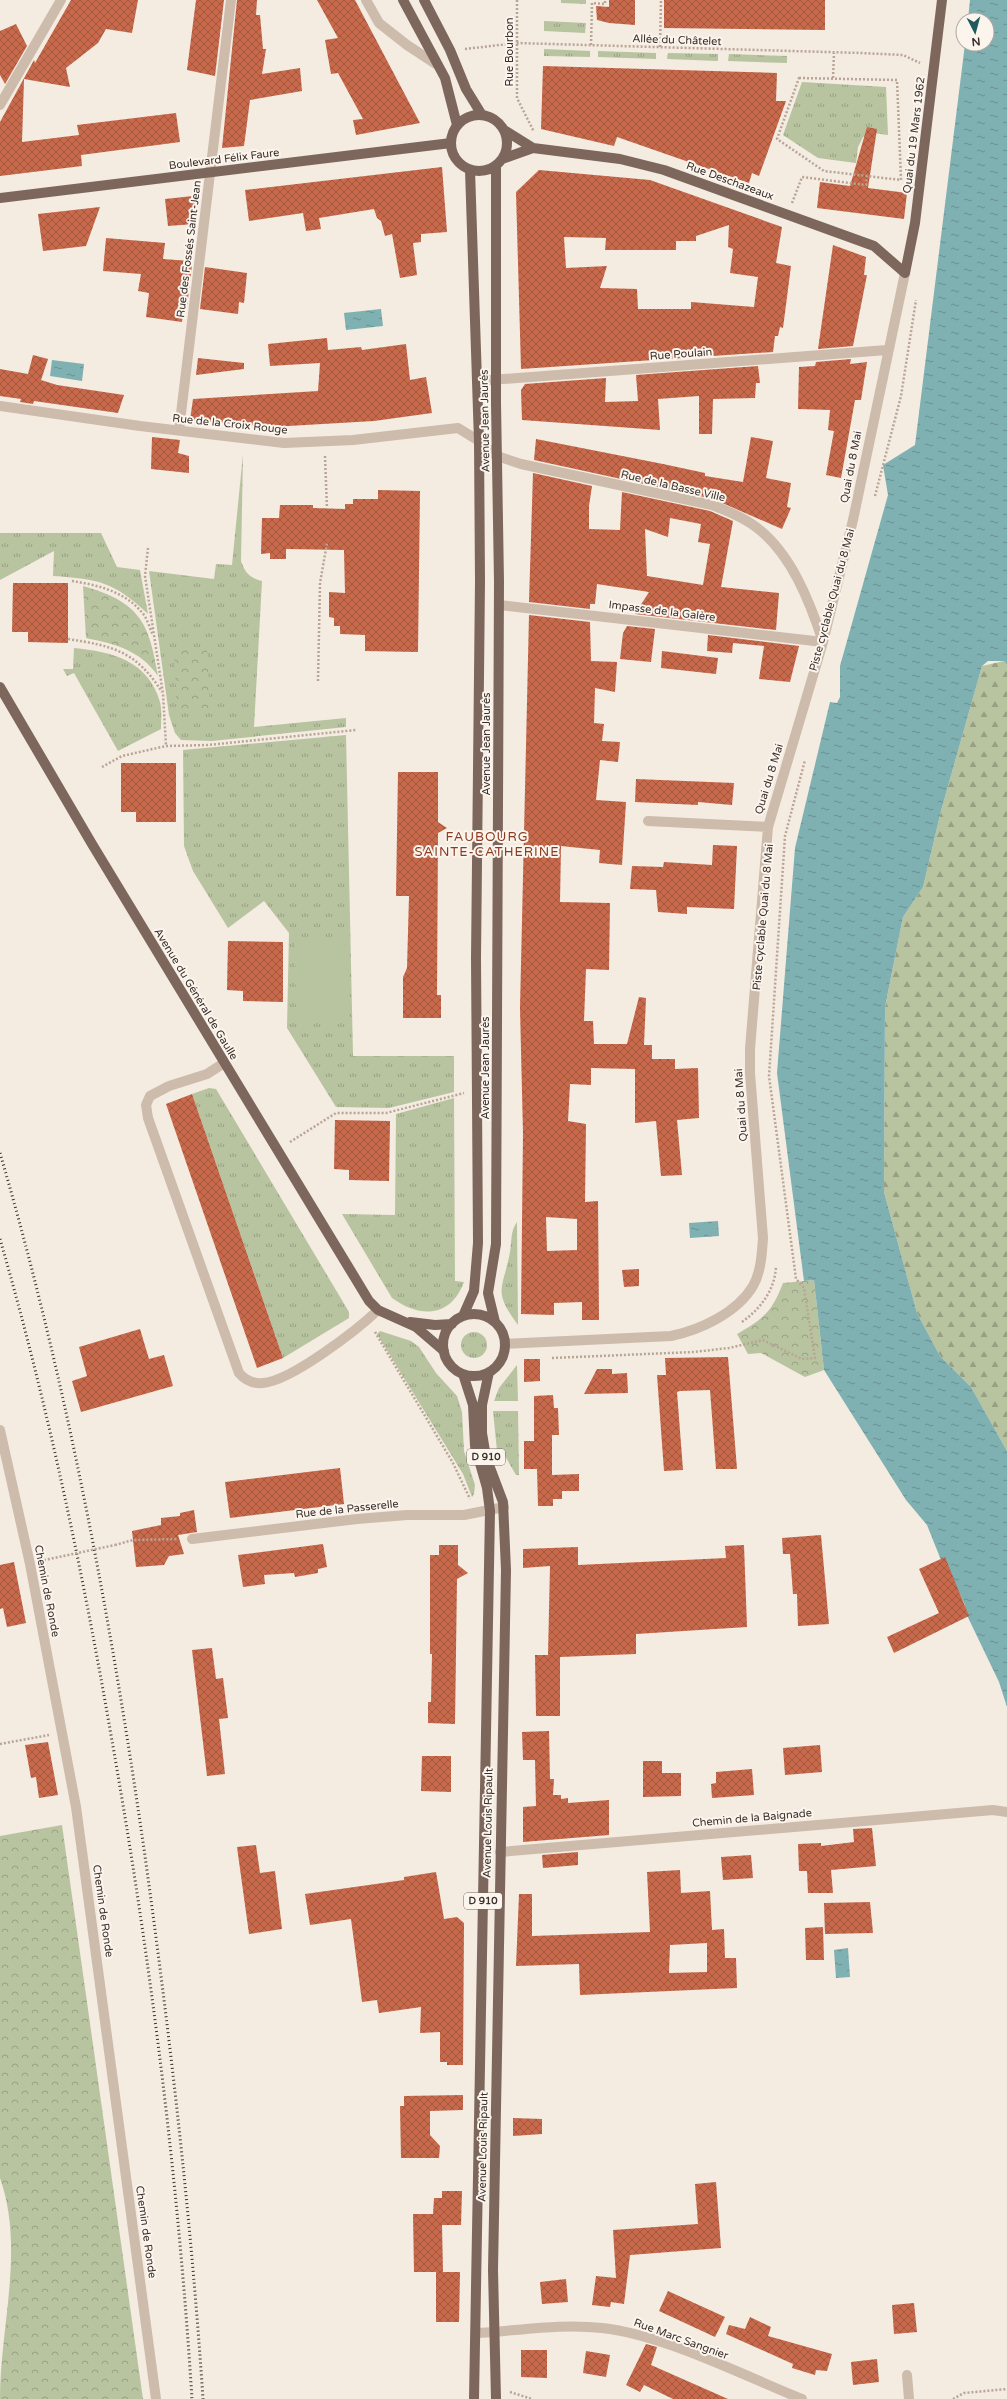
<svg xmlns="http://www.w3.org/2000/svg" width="1007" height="2399" viewBox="0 0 1007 2399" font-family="'Varela Round',sans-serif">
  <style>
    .grass { fill: url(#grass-tufts) }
    .forest { fill: url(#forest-firs) }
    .park { fill: url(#park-crowns) }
    .pitch { fill: #b8c4a0 }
    .water { fill: url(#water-ripples) }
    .building { fill: url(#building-cross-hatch); fill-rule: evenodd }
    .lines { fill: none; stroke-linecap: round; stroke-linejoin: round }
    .path { stroke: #b9a596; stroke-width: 2.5; stroke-dasharray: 2 2; stroke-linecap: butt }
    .minor { stroke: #cdbbac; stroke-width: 10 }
    .major { stroke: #7d675c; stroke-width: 10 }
    .rail { stroke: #3b302b; stroke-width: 3; stroke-dasharray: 1 3; stroke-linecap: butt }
    .path-bridge { stroke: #b9a596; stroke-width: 2.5; stroke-dasharray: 2 2; stroke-linecap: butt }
    .labels { text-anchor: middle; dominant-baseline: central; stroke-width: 4; stroke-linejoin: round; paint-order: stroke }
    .shield { fill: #fbf5ee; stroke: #756b66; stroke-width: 1 }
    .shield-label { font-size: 10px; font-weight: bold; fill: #3b302b }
    .street-label { font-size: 11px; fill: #3b302b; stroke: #fbf5ee }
    .quarter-label { font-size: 13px; letter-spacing: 1px; fill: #8c3b22; stroke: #fbf5ee }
  </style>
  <defs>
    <pattern id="grass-tufts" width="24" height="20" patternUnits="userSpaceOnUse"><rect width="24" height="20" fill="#b8c4a0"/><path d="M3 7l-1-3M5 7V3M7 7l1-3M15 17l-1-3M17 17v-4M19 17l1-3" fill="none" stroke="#97a083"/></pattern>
    <pattern id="forest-firs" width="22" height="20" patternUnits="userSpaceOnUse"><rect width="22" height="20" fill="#b8c4a0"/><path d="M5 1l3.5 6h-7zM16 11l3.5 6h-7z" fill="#97a083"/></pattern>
    <pattern id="park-crowns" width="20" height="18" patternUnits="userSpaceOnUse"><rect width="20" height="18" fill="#b8c4a0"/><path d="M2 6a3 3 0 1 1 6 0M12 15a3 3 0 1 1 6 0" fill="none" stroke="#97a083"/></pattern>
    <pattern id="water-ripples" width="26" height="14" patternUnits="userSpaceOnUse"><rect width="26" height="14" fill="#7fb0b2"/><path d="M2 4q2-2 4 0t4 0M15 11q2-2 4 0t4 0" fill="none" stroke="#699091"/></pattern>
    <pattern id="building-cross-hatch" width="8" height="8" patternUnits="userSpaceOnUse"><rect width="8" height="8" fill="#c8694b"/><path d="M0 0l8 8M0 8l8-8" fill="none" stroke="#a4573f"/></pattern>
  </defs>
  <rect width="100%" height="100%" fill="#f4ebe1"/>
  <path class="grass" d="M561,0H586V4L561,3Z
    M544,21L586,23L585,33L544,31Z
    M544,49L590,51V57L544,56Z
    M598,51L656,53V59L598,57Z
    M668,53L718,54V61L667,59Z
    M729,54L787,56V63L728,61Z
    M802,82L886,87L888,135L873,133L863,137L858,147L856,163L818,158L783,135Z
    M243,454L241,561C245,573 250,578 262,581L254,727L346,718V727L212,741L181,740L175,733L169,715L149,571L214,579L216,564L232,565Z
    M0,533H101L117,567L140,570L148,614C114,582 99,579 53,576L54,551L0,580Z
    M74,648C112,652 148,660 160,702C162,710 161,721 161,729L118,751L74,673L67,676L63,669H73Z
    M346,735L353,1056H454V1092L389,1108L336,1107L287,1028L289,933L264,901L228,928L193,871L184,846L183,750Z
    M209,1088L216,1089L349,1312V1318L283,1358L192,1094Z
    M454,1098L455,1281L464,1282C451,1317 421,1319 392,1298L342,1214L395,1215L396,1114Z
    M517,1222L518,1325C492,1290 503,1290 510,1252C512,1241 510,1232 517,1222Z
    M380,1331L411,1341L419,1347L436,1373L457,1396L462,1412L464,1451L475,1485L474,1494L472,1497L463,1474L377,1334Z
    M461 1345a13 13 0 1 1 26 0a13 13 0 1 1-26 0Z
    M517,1365L518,1401H494L499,1388Z
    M493,1411H518L519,1475H516L501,1449L497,1451Z"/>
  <path class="forest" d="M1004,661L1007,665V1451L971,1387L940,1356L917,1313L884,1192L885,1007L903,917L923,887L941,811L982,666Z"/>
  <path class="park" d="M83,586C139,602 149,621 158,676C140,650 115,644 86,638Z
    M174,648H207L210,712H177Z
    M814,1280L824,1370L805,1377L761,1353L748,1354L737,1334C764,1318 772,1312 783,1283Z
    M62,1825L143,2399H0C0,2326 25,2249 0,2178V1836Z"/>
  <path class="pitch" d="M295,940H344L346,1023H296Z"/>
  <path class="water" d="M970,0H1007V665L1004,661H988L982,666L941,811L923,887L903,917L885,1007L884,1192L917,1313L940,1356L971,1387L1007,1451V1707L999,1682L963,1607L965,1605L944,1559L941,1560L927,1525L906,1500L824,1370L814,1280L804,1281L777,1073L795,848L830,702L837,703L840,697V666L888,495L883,465L915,445L965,44H987V20H968Z
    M381,309L383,326L346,330L344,313Z
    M52,360L84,364L82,381L50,376Z
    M718,1221L719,1236L690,1238L689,1223Z
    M848,1948L850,1977L836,1978L834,1950Z"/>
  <path class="building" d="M71,0H138L132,33L106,29L98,43L66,68L70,87L24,79L22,142L79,135L77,125L176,113L180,142L81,155L82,166L0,176V122L34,60L35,63Z
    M196,0H224L215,76L187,70Z
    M237,0H257L256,15H260L263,49H266L262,74L300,68L302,91L250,100L244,146L222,148Z
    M317,0H355L420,123L356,135L353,120L363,119L338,73L331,74L325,40L338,38Z
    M609,0H635V25L609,23L597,20L596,6L609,7Z
    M664,0H825V30L664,28Z
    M16,24L27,46L5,84L0,75V31Z
    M543,66L777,73L776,101H786L759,176L752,173L749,183L617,137L614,146L541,129Z
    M867,127L877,129L868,188L907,193L904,219L817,208L820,182L850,186Z
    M442,167L447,232L421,234V242L413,243L417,275L400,278L392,234L385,236L381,221L377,218L374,209L319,218L321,229L306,231L303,213L249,221L245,190Z
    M539,170L650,180L782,227L776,263L791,266L783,328L780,327L778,336H775L773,352L521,369L516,192ZM729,225L728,247L733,249L730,273L758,277L754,307L691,302V309H638L637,289L600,288L607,266L566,268L564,237L606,238L605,250H676V241H696V236Z
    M193,196L196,207L194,224L168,226L165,199Z
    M100,207L86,246L43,251L38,214Z
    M106,238L165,243L163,259L190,261L189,265H192L187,307L184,306L182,322L146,317L149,293L138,291L141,274L103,271Z
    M833,245L866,257L864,275H867L853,346L818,349Z
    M205,267L247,273L244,303L239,302L238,314L200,309Z
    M327,338L328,350L361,347L362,350L406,344L410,380L426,377L432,413L374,421L271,427L190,420L193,399L318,391L320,363L270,366L268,344Z
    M33,355L48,359L41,380L57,385L124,395L118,413L34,401L33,404L20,402L21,399L0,396V369L28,374Z
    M198,358L244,363V369L196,375Z
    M851,359L850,364L867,362L861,400H855L841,478L826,475L834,431L828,430L830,410L798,409L799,367L815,366L816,362Z
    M758,366L760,383H756L755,398L713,399L712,434H699V396L658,399L660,430L522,420L521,390L525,384L606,378L605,402L638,401L636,375Z
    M152,437L180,440L178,453L189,456V473L151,469Z
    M751,437L773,441L766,478L791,483L787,507L791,508L782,529L713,499L534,460L536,439L663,464L705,473V476L743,482Z
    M533,473L592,486L589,506V529L620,530L622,492L710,511L733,521L721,587L779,593L776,630L635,614L649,592L597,584L595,604H590V609L529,602ZM670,518L701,524L698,542L710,544L703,585L647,576L645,529L668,537Z
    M378,490L420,491L418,652L365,651V635L340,634V626H334V618L329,617V592L345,593L344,550L286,549V559H270V553L261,554L262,518H279L280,505H313V508L345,509V504H353V499H378Z
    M13,583H68V643L28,642V632H12Z
    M529,615L590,622L591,661L617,662L615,692L595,688L594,723L604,724L602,741L620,742L618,762L600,760L596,800L626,802L622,865L599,863L600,850L561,846L560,902L610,903L609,970L586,969L584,1021H593L594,1044H627L639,997L646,998L644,1045H652V1059H675V1069L698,1068L699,1118L677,1120L682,1175L661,1176L656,1121L635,1123V1069L591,1068V1085L570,1084L568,1121L586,1124L585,1202L598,1201L599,1320H582V1302L554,1303V1315L521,1314L523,1133L520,1008ZM546,1217L577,1219V1250L547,1251Z
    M627,626L655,629L651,662L620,659L623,633Z
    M708,635L799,646L790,682L759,679L764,646L733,643L732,653L707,651Z
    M662,651L718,658L716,674L661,668Z
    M121,763H176V822H136V812H121Z
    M398,772H438V822L447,828L438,833L437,995H441V1018H403V977L407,968L409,896H396Z
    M636,779L734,783L732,805L698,802V805L635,802Z
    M713,845L737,846L734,909L687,907V914L658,912L656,890L630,889L632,866L663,867L664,862L712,865Z
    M228,941L283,942V1002L243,1001V991L227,990Z
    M192,1094L283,1358L257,1368L166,1104Z
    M335,1120L390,1121L389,1181L349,1180V1170L334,1169Z
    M639,1269V1286L624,1287L622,1270Z
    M140,1329L149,1359L164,1355L173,1386L81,1412L72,1381L87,1376L79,1347Z
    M728,1357L737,1469H716L710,1390L680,1391L677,1392L683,1470L664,1471L657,1375H666L665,1358Z
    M524,1359H540V1381L524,1382Z
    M597,1369H612V1374L627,1373L628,1393L584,1394Z
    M553,1395L554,1408H558L559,1435H552V1475L579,1474V1491H562V1499H553V1506H538L537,1469H524V1441H534V1396Z
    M340,1468L344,1504L230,1518L225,1482Z
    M194,1510L197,1532L178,1535L184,1554L169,1556L164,1565L136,1567L132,1531L161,1525V1518L180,1516V1513Z
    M821,1535L829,1624L798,1626L797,1594H793L790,1554H783L782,1538Z
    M323,1544L327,1567L318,1569V1573L295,1577L294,1573L264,1575L265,1584L243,1587L238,1555Z
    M439,1545H458V1565L468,1573L457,1579L455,1724L428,1723V1702H431L432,1654H430V1555H439Z
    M744,1545L747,1627L636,1634V1654L560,1657V1716H536L535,1655H548L550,1566L523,1568V1549L578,1547V1565L726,1558L725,1546Z
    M945,1557L969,1616L894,1653L887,1637L939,1613L919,1569Z
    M14,1562L26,1623L7,1627L3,1608L0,1609V1565Z
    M212,1648L216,1679L223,1678L228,1718L219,1719L225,1774L207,1776L192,1650Z
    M549,1731L550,1779H554L553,1795H561V1799L568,1798V1803L609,1800V1835L523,1842V1807L536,1806L535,1760H523L522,1732Z
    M48,1742L58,1795L39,1798L36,1777L31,1778L25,1745Z
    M820,1745L822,1772L785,1775L783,1748Z
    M422,1756H451V1792L421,1791Z
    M643,1761H662V1773H681V1796L643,1797Z
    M752,1769L754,1795L712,1798L711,1784L716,1783V1772Z
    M872,1828L876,1866L831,1870L833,1893H808L807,1871H799L798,1844L821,1843V1846L854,1842L853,1829Z
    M256,1845L260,1873L275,1871L282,1929L249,1934L237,1847Z
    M578,1852V1865L543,1868L542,1855Z
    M751,1855L753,1878L723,1880L721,1857Z
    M680,1870L681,1893L710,1891L712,1930L724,1929L725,1958H736L737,1988L580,1995L579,1964L516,1966L519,1894H532V1936L650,1932L647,1872ZM707,1943V1972L669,1973L670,1945Z
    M436,1872L444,1919L457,1917L464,1923L463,2065H447V2062H440V2032L420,2033L421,2007L379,2013L377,2000L362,2002L351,1919L310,1925L305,1894L404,1880V1877Z
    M870,1902L873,1933L825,1934L824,1903Z
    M823,1927L824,1960H806L805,1928Z
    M463,2095V2110L430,2111V2135L440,2146L439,2158H401L400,2106H404V2096Z
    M513,2118L542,2119V2134L513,2136Z
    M716,2182L721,2248L630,2255L624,2304L611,2302L610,2307L592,2305L596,2276L616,2278L613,2230L698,2224L695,2184Z
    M442,2191H462L461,2225H442L443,2272H414L413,2214H433L434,2198H442Z
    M436,2272H460L459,2322H436Z
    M566,2279L568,2302L542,2304L540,2282Z
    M668,2291L725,2317L715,2337L659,2311Z
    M914,2303L917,2332L894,2334L892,2305Z
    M750,2317L771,2327L768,2336L832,2354L827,2371L816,2370L815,2375L792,2368L793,2364L726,2334L729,2325L745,2329Z
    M646,2344L657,2347L651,2365L728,2399H673L644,2385L640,2392L626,2385Z
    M521,2350H547V2378L521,2377Z
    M586,2351L610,2355L606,2377L583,2373Z
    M877,2359L879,2382L853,2385L851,2362Z"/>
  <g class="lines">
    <path class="path" d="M517,0V98L534,132
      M591,45L592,3L605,4V0
      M660,47L661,0
      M465,49L517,43L861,53L903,55L920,63
      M799,78L897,80L901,180L824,171L777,139Z
      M833,78L834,53
      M792,203L802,177L866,185L867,176
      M325,456L327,509
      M875,496L901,396L916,300
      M148,548L145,576L163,694L166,746
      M72,581C98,585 127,592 144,615C148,621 150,629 153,635
      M68,639C113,646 136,651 162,692
      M318,681L320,583L327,543
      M102,767L122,756L166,746L208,745L356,730
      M290,1142L336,1113H386L464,1093
      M742,1322C761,1308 775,1290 776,1266
      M375,1332L453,1463L470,1499
      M552,1358L694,1352L729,1348L763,1340L802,1359L815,1358L804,1288L796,1279L769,1076L785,836L805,760
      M115,1545L133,1540L178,1539
      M0,1744L49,1735
      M510,2392L532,2399
      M953,2399L964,2393L1007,2389"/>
    <path class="minor" d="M366,0L379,23L407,45L436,64
      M0,105L61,0
      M477,381L887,350
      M0,406L140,426L284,443L353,440L458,428L479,441L497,456L521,464L712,505C728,511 743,517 756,527C791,553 810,602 823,642
      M179,430L231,0
      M499,605L823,642
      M648,821L768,827
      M224,1063L207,1074L169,1086L150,1096L146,1105L148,1118L239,1373C245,1380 252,1384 263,1383C291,1381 357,1330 378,1310
      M505,1344L671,1336C700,1330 737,1313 753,1286C761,1272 762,1253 763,1238L750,1073V1049L768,827L823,642L853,520L905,273
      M0,1430L30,1564L76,1807L156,2399
      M192,1539L357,1519L407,1515H464L504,1507
      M500,1852L993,1810L1007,1812
      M476,2333C517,2331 561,2323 602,2328C665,2335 742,2375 802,2399
      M907,2375L909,2399"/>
    <path class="major" d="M403,0L445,78L457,125
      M424,0L450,50L466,89L482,115
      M451 143a28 28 0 1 1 56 0a28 28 0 1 1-56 0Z
      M504,130L533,148L620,159L664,170L874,246L905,273L915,223L942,0
      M502,159L533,148
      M0,198L451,143
      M0,687L92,844L369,1301L378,1310L416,1327L444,1351
      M443 1345a31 31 0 1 1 62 0a31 31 0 1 1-62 0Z
      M463,1316L474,1291L478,1243L476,958L480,581L479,441L470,170
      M410,1322L435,1325L452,1324
      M495,1322L488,1293L496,1244L499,581L496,403V165
      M489,1372L482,1405V1433L486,1457L503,1502L506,1570L493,2270L496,2399
      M463,1374L473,1405L475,1446L487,1488L490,1511L474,2399"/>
    <path class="rail" d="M0,1153C67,1383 111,1619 145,1856C170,2036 191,2217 203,2399
      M0,1239C47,1402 82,1568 111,1735C150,1955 178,2177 192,2399"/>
    <path class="path-bridge" d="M40,1561L115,1545"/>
  </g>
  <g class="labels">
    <g class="shield">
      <rect x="467" y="1449" width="38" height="16" rx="3"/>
      <rect x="464" y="1893" width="38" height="16" rx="3"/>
    </g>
    <g class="shield-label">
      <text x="486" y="1457">D 910</text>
      <text x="483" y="1901">D 910</text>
    </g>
    <g class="street-label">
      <text transform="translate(677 40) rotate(2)">Allée du Châtelet</text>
      <text transform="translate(509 52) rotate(-90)">Rue Bourbon</text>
      <text transform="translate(914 135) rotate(-83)">Quai du 19 Mars 1962</text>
      <text transform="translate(224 159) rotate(-7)">Boulevard Félix Faure</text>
      <text transform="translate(730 181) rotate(20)">Rue Deschazeaux</text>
      <text transform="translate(189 249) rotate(-83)">Rue des Fossés Saint-Jean</text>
      <text transform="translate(681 354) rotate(-4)">Rue Poulain</text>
      <text transform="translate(485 421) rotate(-91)">Avenue Jean Jaurès</text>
      <text transform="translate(230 424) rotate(6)">Rue de la Croix Rouge</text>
      <text transform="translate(851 467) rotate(-79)">Quai du 8 Mai</text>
      <text transform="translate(673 486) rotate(13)">Rue de la Basse Ville</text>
      <text transform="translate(832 600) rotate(-75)">Piste cyclable Quai du 8 Mai</text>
      <text transform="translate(662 611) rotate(7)">Impasse de la Galère</text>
      <text transform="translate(486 744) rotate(-90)">Avenue Jean Jaurès</text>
      <text transform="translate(769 779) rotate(-73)">Quai du 8 Mai</text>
      <text transform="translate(763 917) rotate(-85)">Piste cyclable Quai du 8 Mai</text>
      <text transform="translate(196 994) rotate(59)">Avenue du Général de Gaulle</text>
      <text transform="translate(485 1068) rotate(-90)">Avenue Jean Jaurès</text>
      <text transform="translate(741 1105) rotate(-94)">Quai du 8 Mai</text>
      <text transform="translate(347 1509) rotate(-6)">Rue de la Passerelle</text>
      <text transform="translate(47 1591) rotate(79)">Chemin de Ronde</text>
      <text transform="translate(752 1818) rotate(-5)">Chemin de la Baignade</text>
      <text transform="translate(488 1823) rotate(-89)">Avenue Louis Ripault</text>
      <text transform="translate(103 1911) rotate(82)">Chemin de Ronde</text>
      <text transform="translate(483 2147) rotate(-89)">Avenue Louis Ripault</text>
      <text transform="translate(146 2232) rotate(82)">Chemin de Ronde</text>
      <text transform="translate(681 2339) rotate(20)">Rue Marc Sangnier</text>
    </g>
    <g class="quarter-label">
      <text x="487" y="837">FAUBOURG<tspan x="487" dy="15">SAINTE-CATHERINE</tspan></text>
    </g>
  </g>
  <g transform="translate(975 32) rotate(174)"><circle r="19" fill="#fbf5ee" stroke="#aea6a0"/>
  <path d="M0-3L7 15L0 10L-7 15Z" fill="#1f5a5e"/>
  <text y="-6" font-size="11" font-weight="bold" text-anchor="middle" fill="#3b302b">N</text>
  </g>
</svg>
